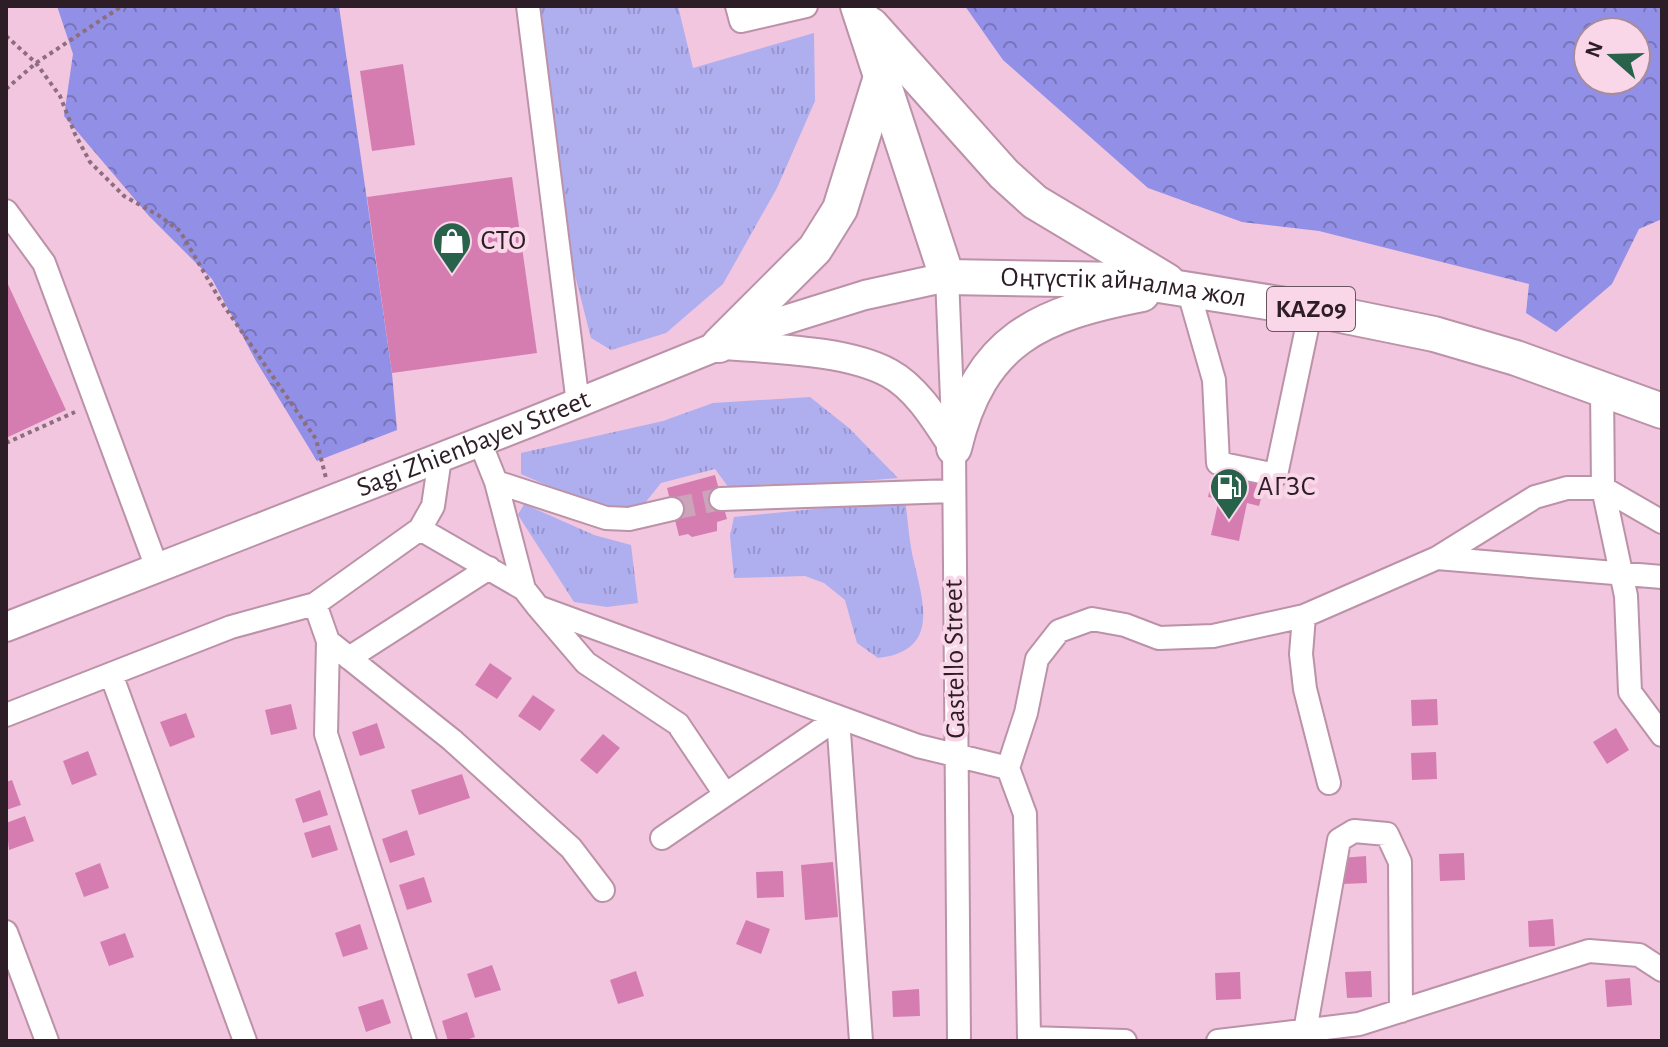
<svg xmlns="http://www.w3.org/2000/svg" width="1668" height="1047" viewBox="0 0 1668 1047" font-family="'Alegreya Sans',sans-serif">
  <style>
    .grass { fill: url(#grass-tufts) }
    .forest { fill: url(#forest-crowns); fill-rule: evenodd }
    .building { fill: #d57db1 }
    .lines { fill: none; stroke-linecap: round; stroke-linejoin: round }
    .minor-tunnel { stroke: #cba4b9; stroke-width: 22; stroke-dasharray: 22 11; stroke-linecap: butt }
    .minor-casing { stroke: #bb92a8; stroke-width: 26 }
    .major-casing { stroke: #bb92a8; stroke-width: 32 }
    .highway-casing { stroke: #bb92a8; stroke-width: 38 }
    .path { stroke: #8c6e7e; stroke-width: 4; stroke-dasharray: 4 4; stroke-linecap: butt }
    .minor { stroke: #fff; stroke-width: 22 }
    .major { stroke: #fff; stroke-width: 28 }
    .highway { stroke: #fff; stroke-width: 34 }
    .labels { text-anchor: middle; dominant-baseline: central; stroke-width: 8; stroke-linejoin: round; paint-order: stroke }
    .shield { fill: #fad6e9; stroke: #6a5460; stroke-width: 2 }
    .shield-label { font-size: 26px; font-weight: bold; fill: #2d1d26 }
    .poi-label { font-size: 28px; fill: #2d1d26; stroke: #fad6e9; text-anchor: start }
    .street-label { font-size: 28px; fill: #2d1d26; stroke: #fad6e9 }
  </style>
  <defs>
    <pattern id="grass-tufts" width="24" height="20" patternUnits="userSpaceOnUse" patternTransform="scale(2)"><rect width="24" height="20" fill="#afaeef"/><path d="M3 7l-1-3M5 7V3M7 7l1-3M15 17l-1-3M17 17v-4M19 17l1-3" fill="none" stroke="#9795cd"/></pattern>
    <pattern id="forest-crowns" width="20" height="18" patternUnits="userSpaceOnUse" patternTransform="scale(2)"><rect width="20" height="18" fill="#928fe6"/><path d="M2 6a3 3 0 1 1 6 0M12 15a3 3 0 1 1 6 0" fill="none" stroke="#7874ba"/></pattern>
  </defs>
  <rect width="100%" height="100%" fill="#f2c6de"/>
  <path class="grass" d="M540,6H678L693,68L814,33L815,101L777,188L723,284L666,333L611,350L591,338L570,256Z
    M810,397L849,428L898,478L787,487L770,484L729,488L715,469L661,483L645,503L616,510L585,502L521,474V453L663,421L713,403Z
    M905,500C908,520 909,542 914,562C924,605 939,651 878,658L857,643L845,600L824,583L805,576L734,578L730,536L734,517Z
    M524,504L594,535L631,545L638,603L607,607L574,602L518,515Z"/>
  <path class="forest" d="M57,6H339L392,373L397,430L317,461L256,361L212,279L149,216L64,116L73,54Z
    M965,6H1662V219L1639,229L1612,284L1556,332L1526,313L1529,284L1319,231L1242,222L1148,188L1003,60ZM1588,32H1636V80H1588Z"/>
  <path class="building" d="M403,64L415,145L372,151L360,71Z
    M512,177L537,353L392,373L367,197Z
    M6,280L66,410L6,438Z
    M1214,472L1265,484L1259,506L1247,503L1239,541L1211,535L1219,499L1208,497Z
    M715,475L727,519L717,522V531L692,537L688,534L679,536L667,488Z
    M490,663L512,678L497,699L475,685Z
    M533,695L555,710L540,731L518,716Z
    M1437,699L1438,725L1412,726L1411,700Z
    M291,704L297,729L271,735L265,710Z
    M186,713L195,737L170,747L160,722Z
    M377,723L385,748L360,756L352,732Z
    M1616,728L1629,750L1607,764L1593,742Z
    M603,734L620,748L597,774L580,760Z
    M88,751L97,775L72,785L63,761Z
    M1436,752L1437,779L1412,780L1411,753Z
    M462,774L470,798L419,815L411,790Z
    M12,780L21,805L6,810V782Z
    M320,790L328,815L303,823L295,799Z
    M25,816L34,841L9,850L6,823Z
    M330,825L338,850L312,858L304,833Z
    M407,830L415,855L390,863L382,839Z
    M1464,853L1465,880L1440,881L1439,854Z
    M1366,856L1367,883L1342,884L1341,858Z
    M833,862L838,917L805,920L801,865Z
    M100,863L109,888L84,897L75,873Z
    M783,871L784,897L757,898L756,872Z
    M424,877L432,902L407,910L399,885Z
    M1553,919L1555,946L1529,947L1528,921Z
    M746,920L770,929L761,954L736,944Z
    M360,924L368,949L343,957L335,933Z
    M125,933L134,957L109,966L100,942Z
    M492,965L501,990L475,998L467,974Z
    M636,971L644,996L618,1004L610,980Z
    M1371,971L1372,997L1347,998L1345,972Z
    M1240,972L1241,999L1216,1000L1215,973Z
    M1630,978L1632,1005L1607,1007L1605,980Z
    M919,989L920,1016L893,1017L892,991Z
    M383,999L391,1023L366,1032L358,1007Z
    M467,1012L475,1037L463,1041H448L442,1021Z"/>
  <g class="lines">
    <path class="minor-tunnel" d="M672,509L721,499"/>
    <g class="minor-casing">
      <path id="minor" d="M528,6L578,404
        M737,6L741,21L806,6
        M6,211L44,263L157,568
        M947,277L954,448L959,1041
        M1188,289L1214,380L1218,463L1276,475L1311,309
        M1602,388L1603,488L1626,596L1630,692L1662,735
        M480,442L496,482L606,518L629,519L672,509
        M721,499L953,491
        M420,529L433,506L440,458
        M1437,558L1535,497L1567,488H1603L1662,522
        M524,589L538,607L918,746L1008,768L1025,814L1029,1038L1125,1041
        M539,608L586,663L678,724L725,794
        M1304,616L1301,654L1305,689L1329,783
        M328,641L452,740L571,848L603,890
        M349,658L489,568
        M111,674L245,1041
        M6,715L231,627L315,604
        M838,718L861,1041
        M1008,768L1026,713L1037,659L1059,631L1092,619L1125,625L1159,638L1213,636L1304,616L1437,558L1662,577
        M662,838L838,718
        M6,932L47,1041
        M1305,1031L1339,840L1354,831L1387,834L1400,862L1401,1011
        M425,1041L326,734L328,641L315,604L420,529L524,589L496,482
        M1218,1041L1359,1024L1589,951L1639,955L1662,970"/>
    </g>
    <g class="major-casing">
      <g id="major">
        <path d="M724,345C772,349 847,350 889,373C917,388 937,422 954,448"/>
        <path id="s1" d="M6,627L531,422L772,324L865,295L947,277"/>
      </g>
    </g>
    <g class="highway-casing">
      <g id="highway">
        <path id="s2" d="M858,6L947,277L1127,280L1311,309L1434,334L1516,358L1662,411"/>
        <path d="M871,25L1004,174L1035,202L1167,281"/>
        <path d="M719,345L815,249L840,209L881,77"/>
        <path d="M954,448C980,339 1039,314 1142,294"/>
      </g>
    </g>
    <path class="path" d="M6,36L36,63L60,96L75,134L90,162L124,196L158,215L180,231L220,300L316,439L326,478
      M6,89L36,63L122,6
      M6,443L75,412"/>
    <use href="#minor" class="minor"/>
    <use href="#major" class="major"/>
    <use href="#highway" class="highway"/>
  </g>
  <defs>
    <g id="shop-pin" transform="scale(2)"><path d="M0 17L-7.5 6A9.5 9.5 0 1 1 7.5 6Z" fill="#29624b" stroke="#fad6e9"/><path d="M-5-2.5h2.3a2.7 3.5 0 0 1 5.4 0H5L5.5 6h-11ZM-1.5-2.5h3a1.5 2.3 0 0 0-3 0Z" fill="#fff"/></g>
    <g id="fuel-pin" transform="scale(2)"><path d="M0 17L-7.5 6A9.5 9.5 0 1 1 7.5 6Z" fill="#29624b" stroke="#fad6e9"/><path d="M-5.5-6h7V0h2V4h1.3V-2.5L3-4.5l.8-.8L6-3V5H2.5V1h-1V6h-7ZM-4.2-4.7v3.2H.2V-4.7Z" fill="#fff"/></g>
  </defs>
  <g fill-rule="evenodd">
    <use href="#shop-pin" x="452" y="241"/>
    <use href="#fuel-pin" x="1229" y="487"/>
  </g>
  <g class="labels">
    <rect class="shield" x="1267" y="287" width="88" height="44" rx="6"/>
    <g class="shield-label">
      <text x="1311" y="309">KAZ09</text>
    </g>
    <g class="poi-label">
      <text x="480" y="241">СТО</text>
      <text x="1257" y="487">АГЗС</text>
    </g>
    <g class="street-label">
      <text stroke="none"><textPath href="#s2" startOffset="462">Оңтүстік айналма жол</textPath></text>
      <text stroke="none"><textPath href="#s1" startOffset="502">Sagi Zhienbayev Street</textPath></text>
      <text transform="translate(955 659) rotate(-91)">Gastello Street</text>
    </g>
  </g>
  <rect width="1668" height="1047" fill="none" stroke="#2d1d26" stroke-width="16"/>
  <g transform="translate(1612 56) rotate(290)"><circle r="38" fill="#fad6e9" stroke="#a88c9b" stroke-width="2"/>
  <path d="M0-6L14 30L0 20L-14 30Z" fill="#29624b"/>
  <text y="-12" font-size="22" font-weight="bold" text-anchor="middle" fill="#2d1d26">N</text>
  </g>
</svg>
